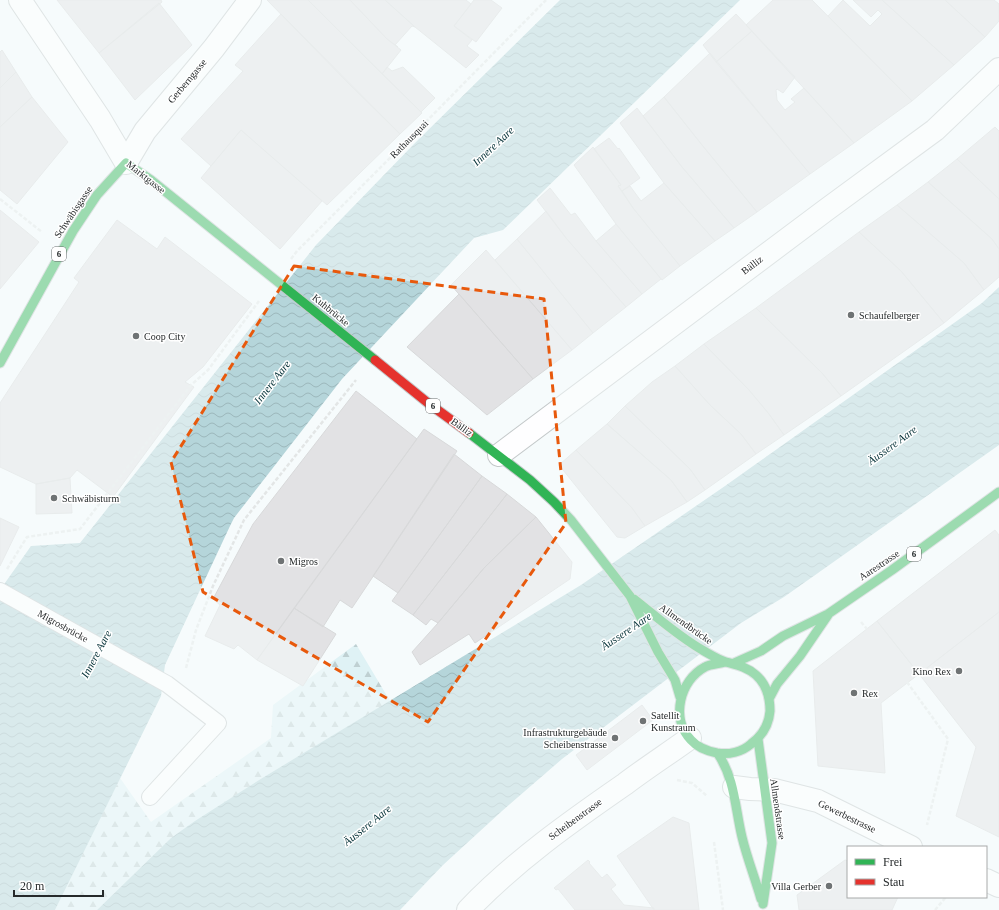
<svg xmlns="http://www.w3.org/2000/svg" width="999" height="910" viewBox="0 0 999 910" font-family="'Times New Roman',serif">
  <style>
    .forest { fill: url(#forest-firs) }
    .water { fill: url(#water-waves) }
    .building { fill: #e2e2e4; stroke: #d8d9da }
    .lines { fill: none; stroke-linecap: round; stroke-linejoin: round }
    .lane-casing { stroke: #c4c9ca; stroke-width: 18 }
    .street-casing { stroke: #c4c9ca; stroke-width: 24 }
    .fast-casing { stroke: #c4c9ca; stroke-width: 11 }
    .jam-casing { stroke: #c4c9ca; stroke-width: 11 }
    .path { stroke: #e3e6e6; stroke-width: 2.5; stroke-dasharray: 4 2; stroke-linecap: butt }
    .lane { stroke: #fefeff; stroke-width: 16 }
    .street { stroke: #fefeff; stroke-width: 22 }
    .fast { stroke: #30b455; stroke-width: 9 }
    .jam { stroke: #e5322d; stroke-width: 9 }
    .marked { fill: none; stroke: #e8590c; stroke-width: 3; stroke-dasharray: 8 5; stroke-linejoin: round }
    .poi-dot { fill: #6f7374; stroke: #fff; stroke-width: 1.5 }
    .labels { text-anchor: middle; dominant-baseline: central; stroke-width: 3; stroke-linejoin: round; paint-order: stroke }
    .shield { fill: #fff; stroke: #676a6b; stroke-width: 1 }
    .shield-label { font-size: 9px; font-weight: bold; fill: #262a2b }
    .street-label { font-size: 10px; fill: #262a2b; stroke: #fff }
    .poi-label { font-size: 10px; fill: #262a2b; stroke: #fff; text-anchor: start }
    .water-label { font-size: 11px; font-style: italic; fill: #053238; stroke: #fff }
  </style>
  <defs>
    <pattern id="forest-firs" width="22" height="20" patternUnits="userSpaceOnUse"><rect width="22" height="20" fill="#dff2f5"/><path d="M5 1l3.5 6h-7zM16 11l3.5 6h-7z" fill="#bfd0d2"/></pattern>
    <pattern id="water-waves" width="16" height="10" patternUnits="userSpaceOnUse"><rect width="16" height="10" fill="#b5d5da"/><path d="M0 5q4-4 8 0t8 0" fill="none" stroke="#9cb7bb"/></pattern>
  </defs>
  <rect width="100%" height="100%" fill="#f6fbfc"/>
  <path class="forest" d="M356,644L390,701L259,780L171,838L97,910H55L120,778L151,822L271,738L273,705Z"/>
  <path class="water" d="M560,0H740L503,230L474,238L342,379L234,518L230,526L165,665L161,696L55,910H0V590L31,546L80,543L316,245L414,144Z
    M999,287V445L784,597L741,623L562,759L502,811L443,865L400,910H97L171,838L195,821L259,780L581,585L725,486L982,303Z"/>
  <path class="building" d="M57,0H161L162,2L99,53Z
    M267,0H308L422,113L400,134L348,83Z
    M308,0H350L387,39L401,50L382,74Z
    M350,0H385L415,27L412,26L395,45L398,47L387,39Z
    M385,0H466L471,4L454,26L472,40L467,46L479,55L466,68L415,27Z
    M474,0H491L502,8L476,42L454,26Z
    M773,0H812L912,101L854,143L746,25Z
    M843,0L870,26L882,14L878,10L871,17L853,0H882L954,65L912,101L828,16Z
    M882,0H945L985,37L954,65Z
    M945,0H994L999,4V21L985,37Z
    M159,3L192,45L135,100L99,53Z
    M281,14L400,134L327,205L241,130L211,166L181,139L243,71L235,65Z
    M736,14L752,31L716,62L703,45Z
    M752,31L795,77L783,93L777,89L776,90L777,100L785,110L795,102L791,99L804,88L854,143L810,174L716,62Z
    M2,50L16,72L0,88V52Z
    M710,53L810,174L757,212L702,145L664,97Z
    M387,67L392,71L403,67L435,98L421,112L382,74Z
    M16,72L32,97L0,127V88Z
    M32,97L68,142L17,204L0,190V127Z
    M664,97L702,145L757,212L734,228L682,167L643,116Z
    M637,108L682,167L734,228L715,241L664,183L620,123Z
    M995,127L999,131V199L957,159Z
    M241,130L322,201L280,249L201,178Z
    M609,138L618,149L619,148L640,178L622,191L618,186L621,185L594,149Z
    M593,147L621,185L618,186L633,208L680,266L662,280L616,224L574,165Z
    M957,159L999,199V249L992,239L928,182Z
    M928,182L992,239L999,249V277L984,290L964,263L897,205Z
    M664,183L715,241L680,266L633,208L622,191L630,186L641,201Z
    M550,188L571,215L575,213L596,241L642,294L626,307L566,238L537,200Z
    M897,205L964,263L984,290L944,323L901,271L859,232Z
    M0,210L39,242L0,289Z
    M546,211L566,238L626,307L593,333L517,239Z
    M117,220L157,249L165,237L252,304L203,367L185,382L194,387L113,497L77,470L70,478L36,484L0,467V403L79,282L74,278Z
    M616,224L661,279L642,294L596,241Z
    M859,232L901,271L944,323L841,396L822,373L756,308Z
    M517,239L593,333L572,350L495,260Z
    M486,250L572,350L533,379L451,285Z
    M459,294L533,379L487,415L407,347Z
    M756,308L822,373L841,396L784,435L769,414L749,390L704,344Z
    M704,344L749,390L769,414L784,435L756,454L741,434L710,405L675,366Z
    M675,366L710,405L741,434L756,454L705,490L690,469L625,406L652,382Z
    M356,391L417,439L257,660L238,645L234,649L205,636L220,605L213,599L253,524Z
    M625,406L690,469L705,490L687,502L671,480L607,424Z
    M607,424L671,480L687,502L645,526L632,508L576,450Z
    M424,429L457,451L352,608L340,600L323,627L294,608Z
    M576,450L632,508L645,526L625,538L617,537L559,465Z
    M454,454L482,476L398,593L373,576Z
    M482,476L507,494L413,615L392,601Z
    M70,478L72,513L36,514V484Z
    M507,494L536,517L484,568L438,623L431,619L426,625L413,615Z
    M536,517L572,562L570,579L475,643L469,634L420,665L412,652L438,623L484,568Z
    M0,518L19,527L0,566Z
    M995,530L999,535V612L919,674L877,621Z
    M294,608L336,634L303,686L257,660Z
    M999,612V837L956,816L976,747L919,674Z
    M877,621L919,674L881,703L885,773L818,766L813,671Z
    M642,705L653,720L587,770L576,755Z
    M673,817L689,823L699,910H654L617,856Z
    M588,860L590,862L589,863L602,878L607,874L616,885L611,889L624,905L654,908V910H575L558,889L556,890L554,888Z
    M845,860L848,861V897H898L892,910H799L797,895Z"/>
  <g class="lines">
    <g class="lane-casing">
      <path id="lane" d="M0,591L167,684L218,723L150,797"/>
    </g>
    <g class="street-casing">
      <path id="street" d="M20,0L100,119L126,163L145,131L214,48L250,0
        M499,455L826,210L935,130L999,69
        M734,787L750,789L774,790L818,801L911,847
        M986,880L999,886
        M468,910C515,861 570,822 625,784C646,768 668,754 690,738"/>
    </g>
    <g class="fast-casing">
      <path id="fast" d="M0,363L73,231L97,195L126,163L151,180L375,360
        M469,433L530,480L554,502L571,520L630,596L658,652L675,680L680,697
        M634,599C657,617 679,637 704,651C711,655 719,660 726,662C737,665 747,667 756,675C766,684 770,698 770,711C769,724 762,736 751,744C742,752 729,755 717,753C707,751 698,748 691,740C670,719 680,680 705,667C710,664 719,664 725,662
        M734,663L761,651L783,636L828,614L892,570L999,492
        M769,699L777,684L800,656L828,615
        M758,739L772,843L763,904
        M718,754C735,779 735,808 742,837C747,858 755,878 761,899"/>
    </g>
    <g class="jam-casing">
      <path id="jam" d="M375,360L428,403L469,433"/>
    </g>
    <path class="path" d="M0,199L42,232
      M291,259L297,251L407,141L546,0
      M7,569L27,537L80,529L191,385L208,370L259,301
      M861,622L867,629
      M186,668L196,630L213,586L244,520L356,380
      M907,682L948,739L927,825
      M677,780L692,783L707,796
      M714,842L723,910
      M935,910L946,897"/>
    <use href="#lane" class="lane"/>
    <use href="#street" class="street"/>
    <use href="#fast" class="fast"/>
    <use href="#jam" class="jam"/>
  </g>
  <path d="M0 0H999V910H0ZM294,266L544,299L566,523L428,722L203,592L171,462Z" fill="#f6fbfc" fill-opacity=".55" fill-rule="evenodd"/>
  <path class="marked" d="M294,266L544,299L566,523L428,722L203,592L171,462Z"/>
  <g class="poi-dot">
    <circle cx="851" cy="315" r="4"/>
    <circle cx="136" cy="336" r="4"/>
    <circle cx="54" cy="498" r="4"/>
    <circle cx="281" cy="561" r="4"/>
    <circle cx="959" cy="671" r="4"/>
    <circle cx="854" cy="693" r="4"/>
    <circle cx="643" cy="721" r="4"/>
    <circle cx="615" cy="738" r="4"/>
    <circle cx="829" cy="886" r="4"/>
  </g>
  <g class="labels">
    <g class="shield">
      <rect x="52" y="247" width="14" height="14" rx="3"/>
      <rect x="426" y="399" width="14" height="14" rx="3"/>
      <rect x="907" y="547" width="14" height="14" rx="3"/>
    </g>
    <g class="shield-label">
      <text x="59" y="254">6</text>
      <text x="433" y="406">6</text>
      <text x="914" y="554">6</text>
    </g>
    <g class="street-label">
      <text transform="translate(187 81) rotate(-50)">Gerberngasse</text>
      <text transform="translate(409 139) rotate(-45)">Rathausquai</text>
      <text transform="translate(146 177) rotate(38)">Marktgasse</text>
      <text transform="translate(73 212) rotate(-56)">Schwäbisgasse</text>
      <text transform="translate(752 265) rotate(-37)">Bälliz</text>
      <text transform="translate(331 310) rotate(39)">Kuhbrücke</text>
      <text transform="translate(462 427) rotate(36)">Bälliz</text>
      <text transform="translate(879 565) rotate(-34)">Aarestrasse</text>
      <text transform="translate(686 624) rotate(35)">Allmendbrücke</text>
      <text transform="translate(63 626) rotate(29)">Migrosbrücke</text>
      <text transform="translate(778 809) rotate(82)">Allmendstrasse</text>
      <text transform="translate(847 816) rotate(26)">Gewerbestrasse</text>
      <text transform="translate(575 819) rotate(-36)">Scheibenstrasse</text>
    </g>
    <g class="poi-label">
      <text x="859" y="315">Schaufelberger</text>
      <text x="144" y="336">Coop City</text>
      <text x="62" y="498">Schwäbisturm</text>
      <text x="289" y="561">Migros</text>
      <text x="951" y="671" text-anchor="end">Kino Rex</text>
      <text x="862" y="693">Rex</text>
      <text x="651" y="715">Satellit<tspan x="651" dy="12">Kunstraum</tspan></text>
      <text x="607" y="732" text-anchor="end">Infrastrukturgebäude<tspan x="607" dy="12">Scheibenstrasse</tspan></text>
      <text x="821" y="886" text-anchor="end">Villa Gerber</text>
    </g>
    <g class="water-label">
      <text transform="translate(493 146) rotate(-43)">Innere Aare</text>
      <text transform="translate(272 382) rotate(-52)">Innere Aare</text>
      <text transform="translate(892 445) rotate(-36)">Äussere Aare</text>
      <text transform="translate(626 631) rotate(-34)">Äussere Aare</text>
      <text transform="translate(96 654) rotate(-62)">Innere Aare</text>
      <text transform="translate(367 825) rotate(-39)">Äussere Aare</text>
    </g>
  </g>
  <rect x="847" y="846" width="140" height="52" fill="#ffffff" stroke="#a8aaaa"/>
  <rect x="855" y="859" width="20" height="6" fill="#30b455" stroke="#a8aaaa"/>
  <text x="883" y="866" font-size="12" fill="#262a2b">Frei</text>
  <rect x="855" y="879" width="20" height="6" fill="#e5322d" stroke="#a8aaaa"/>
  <text x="883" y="886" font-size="12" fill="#262a2b">Stau</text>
  <path d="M14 890v6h89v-6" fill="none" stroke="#262a2b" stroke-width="2"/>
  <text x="20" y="890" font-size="12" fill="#262a2b" stroke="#ffffff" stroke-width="3" paint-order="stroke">20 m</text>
</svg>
